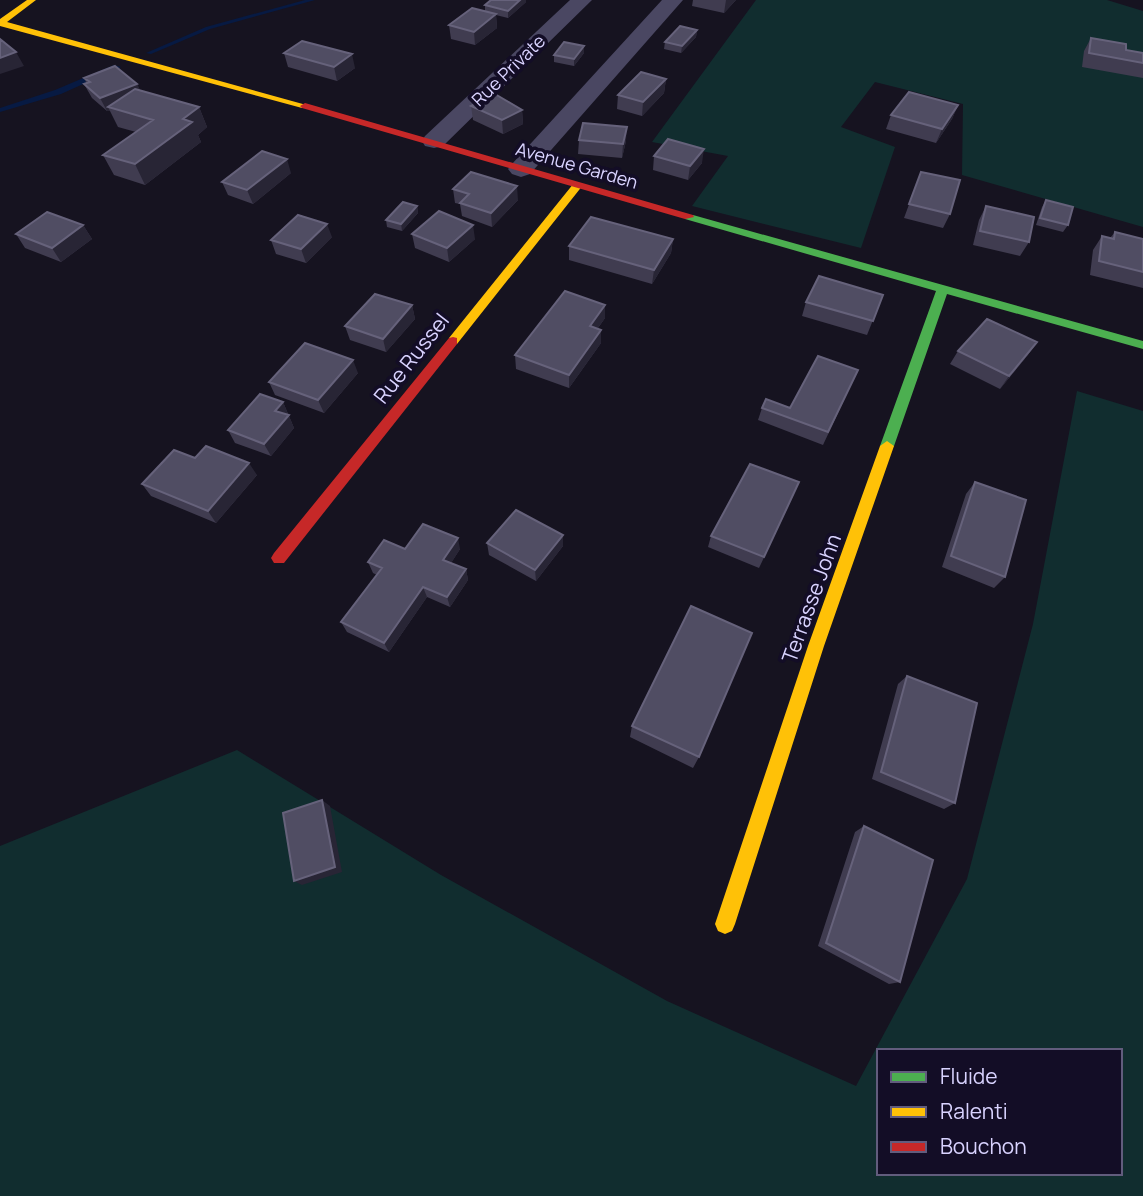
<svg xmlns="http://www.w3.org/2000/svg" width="1143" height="1196" viewBox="0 0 1143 1196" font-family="Manrope,sans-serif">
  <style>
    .green { fill: #112d2f; fill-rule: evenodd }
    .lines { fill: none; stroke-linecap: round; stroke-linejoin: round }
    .stream { fill: #071a43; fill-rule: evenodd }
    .street { fill: #4a4762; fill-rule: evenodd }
    .fast { fill: #4caf50; fill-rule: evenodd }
    .slow { fill: #ffc107; fill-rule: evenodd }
    .jam { fill: #c62828; fill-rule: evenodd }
    .wall { fill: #403c50 }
    .shaded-wall { fill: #282535 }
    .building { fill: #504d63; stroke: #66627b; stroke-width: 2 }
    .labels { text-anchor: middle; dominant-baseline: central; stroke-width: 7; stroke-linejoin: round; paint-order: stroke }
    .far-street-label { font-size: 18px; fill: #d9d3ff; stroke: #130d26 }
    .street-label { font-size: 21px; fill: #d9d3ff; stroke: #130d26 }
  </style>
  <rect width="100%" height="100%" fill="#161320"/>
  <path class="green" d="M756,0H1107L1143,11V227L962,175L963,104L875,82L841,127L895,147L861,248L692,206L728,156L652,142Z
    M1077,391L1143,411V1196H0V846L237,750L441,875L667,1001L856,1086L967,879L1033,624ZM879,1051H1120V1173H879Z"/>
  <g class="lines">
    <path class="stream" d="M305,0H315L210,29L151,54L146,53L206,27Z
      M114,65L121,67L61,94L0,112V108L55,90Z"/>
    <path class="street" d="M570,0H592L443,146L434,148L425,146L422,141L425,136Z
      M662,0H683L530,174L521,177L512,174L508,169L512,164Z"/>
    <path class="fast" d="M685,215H693L1143,341V349L947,294L894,446L887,451L880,446L936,291L685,219Z"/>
    <path class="slow" d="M27,0H36L7,22L310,106L302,108L0,26V19Z
      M574,183L583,185L457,344H449V338Z
      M887,441L894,446L824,646L735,924L732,931L725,934L718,931L715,924L808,646L880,446Z"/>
    <path class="jam" d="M305,103L693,215L694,217L685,219L302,108L300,106Z
      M453,337L457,338V344L284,563H274L271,558L274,553L449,338Z"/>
  </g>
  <path class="wall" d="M693,0H736L724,13L692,6Z
    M526,2L508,18L496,15L497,28L475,45L451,39L449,25L485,12V5Z
    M697,30L696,37L681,53L664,49L665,42Z
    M1091,38L1126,50L1143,63V78L1082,67L1084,51Z
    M284,53L355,68L337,81L288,67Z
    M584,53L574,66L554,62V55Z
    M84,78L137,84L140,91L199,107L207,127L198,135L201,142L145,185L114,175L103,155L136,132L118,127L110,111H107L92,98L84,84H87Z
    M666,79L664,93L642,116L617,109L618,95Z
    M958,105L952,119L936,143L886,129L891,115Z
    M471,106L522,110L523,124L503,134L473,120Z
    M579,140L626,141L622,158L578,154Z
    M654,156L702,163L688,180L653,170Z
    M921,172L950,214L943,228L904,218Z
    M291,173L253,204L228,195L222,182Z
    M453,189L518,200L492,227L462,216L460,204L455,203Z
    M1046,200L1068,225L1063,232L1036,225L1042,207Z
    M417,206L418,213L402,231L387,227L386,220Z
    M986,206L1029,242L1020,256L973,245L979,220Z
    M83,225L92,239L61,262L25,248L16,234Z
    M1115,232L1143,239V288L1090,275L1093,250L1102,236L1110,238Z
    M412,234L475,239L449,262L415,248Z
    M332,237L306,263L276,254L271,240Z
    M673,239L671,253L652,284L569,260V246Z
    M883,295L867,335L802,316L806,302Z
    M412,305L415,319L386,352L350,340L345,326Z
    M605,305V318L598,328L601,343L569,388L516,369L515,355Z
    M1037,342L1027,356L1000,389L950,364L958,351Z
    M858,370L823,445L758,420L762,408H790Z
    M358,373L324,413L275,395L269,382Z
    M283,402L294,428L271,456L235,443L228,430Z
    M195,458L257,475L216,523L151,496L142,484Z
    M975,482L1005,577L994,588L942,567L966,494Z
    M794,494L759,568L708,547L711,536Z
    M563,535V546L536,581L489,555L487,543Z
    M405,549H460L451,563L466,569L468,580L450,607L427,597L389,652L347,632L341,622L377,575L373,573L368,562Z
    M907,676L955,803L944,809L872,779L898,684Z
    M632,726L699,757L693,768L630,737Z
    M864,826L900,982L889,984L818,946L855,832Z"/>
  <path class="shaded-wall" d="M520,0H526V2L508,18V11Z
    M726,0H736L724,13Z
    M496,14L497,28L475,45L474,32Z
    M697,30L696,37L681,53L682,46Z
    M584,46V53L574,66V59Z
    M16,52L24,66L0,74V58Z
    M352,54L355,68L337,81L334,67Z
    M666,79L664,93L642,116L643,102Z
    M137,84L144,97L108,107L110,111H107L100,98Z
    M958,105L952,119L936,143L942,129Z
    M199,107L207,127L198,135L201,142L145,185L135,164L183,119Z
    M522,110L523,124L503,134L502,120Z
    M627,127L626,141L622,158L623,144Z
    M704,149L702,163L688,180L690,166Z
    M287,159L291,173L253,204L247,190Z
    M517,186L518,200L492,227L491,213Z
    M417,206L418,213L402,231L401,224Z
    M327,224L332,237L306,263L301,249Z
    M83,225L92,239L61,262L52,248Z
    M473,225L475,239L449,262L447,248Z
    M673,239L671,253L652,284L654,270Z
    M412,305L415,319L386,352L383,339Z
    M605,305V318L590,339V326Z
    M601,330V343L569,388V375Z
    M1037,342L1027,356L1000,389L1009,376Z
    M353,360L358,373L324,413L318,400Z
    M283,402L294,428L271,456L264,444L275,411Z
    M249,463L257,475L216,523L208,511Z
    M563,535V546L536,581L535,570Z
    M458,538L460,549L446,571L443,560Z
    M466,569L468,580L450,607L447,597Z
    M423,587L427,597L389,652L384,643Z
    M322,800L330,806L342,872L302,885L294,881Z"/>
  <path class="building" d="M491,0H520L508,11L485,5Z
    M472,8L496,14L474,32L449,25Z
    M680,26L697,30L682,46L665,42Z
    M1091,38L1126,44V50L1143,53V63L1089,53Z
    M0,39L16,52L0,58Z
    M302,41L352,54L334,67L284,53Z
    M564,42L584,46L574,59L554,55Z
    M115,66L137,84L100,98L84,84L90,82L84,78Z
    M641,72L666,79L643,102L618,95Z
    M135,89L199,107L183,119L192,122L135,164L103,155L153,120L108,107Z
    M909,92L958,105L942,129L891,115Z
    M495,94L522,110L502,120L471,106Z
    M583,123L627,127L623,144L579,140Z
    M668,139L704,149L690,166L654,156Z
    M262,151L287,159L247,190L222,182Z
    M471,172L517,186L491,213L460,203L469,194L453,189Z
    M921,172L960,180L950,214L909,204Z
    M1046,200L1073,207L1068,225L1040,218Z
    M403,202L417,206L401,224L386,220Z
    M986,206L1034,217L1029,242L980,231Z
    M439,211L473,225L447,248L412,234Z
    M47,212L83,225L52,248L16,234Z
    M298,215L327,224L301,249L271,240Z
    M591,217L673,239L654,270L569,246Z
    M1115,232L1143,239V272L1099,261L1102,236L1114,239Z
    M819,276L883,295L873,321L806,302Z
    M565,291L605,305L590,326L601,330L569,375L515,355Z
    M375,294L412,305L383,339L345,326Z
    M987,319L1037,342L1009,376L958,351Z
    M305,343L353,360L318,400L269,382Z
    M818,356L858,370L828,432L762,408L766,399L790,408Z
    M260,394L283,402L275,411L289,415L264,444L228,430Z
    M206,446L249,463L208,511L142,484L174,450L195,458Z
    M750,464L799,482L764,557L711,536Z
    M975,482L1026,500L1005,577L951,556Z
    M516,510L563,535L535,570L487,543Z
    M423,524L458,538L443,560L466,569L447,597L423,587L384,643L341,622L382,568L368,562L384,540L405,549Z
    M691,606L752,633L699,757L632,726Z
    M907,676L977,703L955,803L881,772Z
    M322,800L335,867L294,881L283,813Z
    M864,826L933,860L900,982L826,943Z"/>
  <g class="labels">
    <g class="far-street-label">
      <text transform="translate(508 70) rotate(-44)">Rue Private</text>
      <text transform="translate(577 165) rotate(16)">Avenue Garden</text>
    </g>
    <g class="street-label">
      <text transform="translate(411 358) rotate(-52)">Rue Russel</text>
      <text transform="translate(811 598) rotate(-70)">Terrasse John</text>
    </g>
  </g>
  <rect x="877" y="1049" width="245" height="126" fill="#130d26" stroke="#625c7d" stroke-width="2"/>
  <rect x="891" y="1072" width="35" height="10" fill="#4caf50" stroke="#625c7d" stroke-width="2"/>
  <text x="940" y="1084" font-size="21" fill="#d9d3ff">Fluide</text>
  <rect x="891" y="1107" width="35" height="10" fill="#ffc107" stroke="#625c7d" stroke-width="2"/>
  <text x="940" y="1119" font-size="21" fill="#d9d3ff">Ralenti</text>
  <rect x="891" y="1142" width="35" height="10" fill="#c62828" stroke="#625c7d" stroke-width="2"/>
  <text x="940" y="1154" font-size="21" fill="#d9d3ff">Bouchon</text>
</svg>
